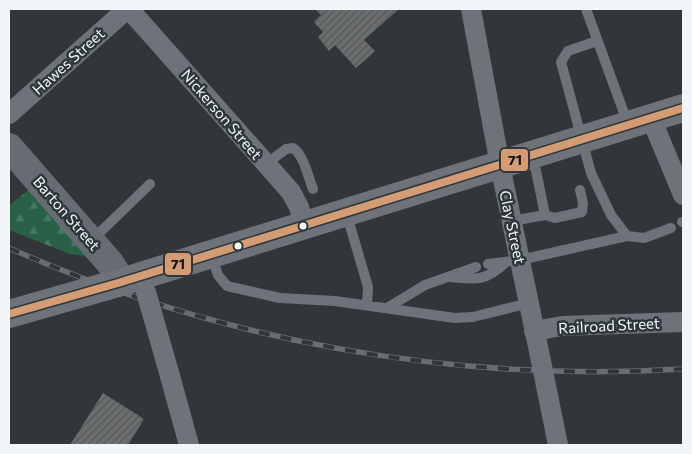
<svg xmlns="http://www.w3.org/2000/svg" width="692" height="454" viewBox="0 0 692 454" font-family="Commissioner,sans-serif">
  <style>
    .forest { fill: url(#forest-firs) }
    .building { fill: url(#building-hatch) }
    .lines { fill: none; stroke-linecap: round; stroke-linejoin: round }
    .service { stroke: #6e7279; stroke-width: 10 }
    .minor { stroke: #6e7279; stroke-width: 20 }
    .secondary { stroke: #666c72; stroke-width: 28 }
    .primary { stroke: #6e7279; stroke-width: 28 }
    .rail-casing { stroke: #696d73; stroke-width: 5.5 }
    .rail { stroke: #2f373b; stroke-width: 4; stroke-dasharray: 11; stroke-linecap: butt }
    .minor-bridge { stroke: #6e7279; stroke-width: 20 }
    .primary-bridge { stroke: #6e7279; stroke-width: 28 }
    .bus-1-casing { stroke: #2f373b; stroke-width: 11 }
    .bus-1 { stroke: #d39c74; stroke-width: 8 }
    .bus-dot { fill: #f1f6f8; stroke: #2f373b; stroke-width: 2 }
    .labels { text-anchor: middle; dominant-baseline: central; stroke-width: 5; stroke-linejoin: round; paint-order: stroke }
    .street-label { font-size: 15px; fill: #f1f6f8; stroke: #2f373b }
    .line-badge { stroke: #2f373b; stroke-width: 2 }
    .pale-badge-label { font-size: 14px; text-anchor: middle; font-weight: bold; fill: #111 }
  </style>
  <defs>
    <pattern id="forest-firs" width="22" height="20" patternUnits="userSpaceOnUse" patternTransform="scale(1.25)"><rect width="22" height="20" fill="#286048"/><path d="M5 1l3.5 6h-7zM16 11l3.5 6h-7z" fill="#487763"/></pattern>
    <pattern id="building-hatch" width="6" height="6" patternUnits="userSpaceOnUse" patternTransform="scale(1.25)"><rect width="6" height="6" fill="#6a6e6e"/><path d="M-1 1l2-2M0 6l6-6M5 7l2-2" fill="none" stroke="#565858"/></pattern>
  </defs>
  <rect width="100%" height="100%" fill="#323638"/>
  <path class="forest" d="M41,180L124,261L70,254L9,230V204H11Z"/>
  <path class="building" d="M315,9H399L364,40L375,51L356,68L335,45L329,51L318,37L323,32L314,22L321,15Z
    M103,393L144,419L128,445H70Z"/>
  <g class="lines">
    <path class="service" d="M586,9L628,124
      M597,41L568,51L561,62L591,173L611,215L627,236L644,238L671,228
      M266,164L286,149L293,148C304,155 308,177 313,189
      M346,212L368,287L367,305
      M545,215L555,218L582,212L583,203L580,190
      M512,221L545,215L533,156
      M682,222H683
      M91,241L150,184
      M211,255L218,275L227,286L280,298L335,301L455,318L473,317L529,303
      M488,264L520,260L627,236
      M451,277C477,280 486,281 506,262
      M387,308L425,285L476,267"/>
    <path class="minor" d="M129,9L291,192L299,207L304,226
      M471,9L500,165L541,361
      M9,114L127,9
      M651,118L683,195
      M534,331L562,326L683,322
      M170,376L189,445
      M555,430L558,445"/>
    <path class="secondary" d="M9,147L110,263L122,282"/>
    <path class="primary" d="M118,283L683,108"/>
    <g class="rail-casing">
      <path id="rail" d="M9,248C220,341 452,383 683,369"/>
    </g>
    <use href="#rail" class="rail"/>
    <path class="minor-bridge" d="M146,292L170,376
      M541,361L555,430"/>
    <path class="primary-bridge" d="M9,314L118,283"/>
    <g class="bus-1-casing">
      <path id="bus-1" d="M9,314L118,283L683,108"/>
    </g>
    <use href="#bus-1" class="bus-1"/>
  </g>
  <g class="bus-dot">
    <circle cx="303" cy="226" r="4.5"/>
    <circle cx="238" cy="246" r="4.5"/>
  </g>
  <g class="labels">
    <g class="street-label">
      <text transform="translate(68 61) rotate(-42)">Hawes Street</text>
      <text transform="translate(222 114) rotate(49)">Nickerson Street</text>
      <text transform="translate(67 213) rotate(49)">Barton Street</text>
      <text transform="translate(513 227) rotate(78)">Clay Street</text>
      <text transform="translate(609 325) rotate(-3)">Railroad Street</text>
    </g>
  </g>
  <g class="line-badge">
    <rect x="500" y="148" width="29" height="24" rx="5" fill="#d39c74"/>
    <rect x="164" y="252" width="28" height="24" rx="5" fill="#d39c74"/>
  </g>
  <g class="pale-badge-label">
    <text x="515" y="165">71</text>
    <text x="178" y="269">71</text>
  </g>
  <rect width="692" height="454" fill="none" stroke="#f1f6f8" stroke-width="20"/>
</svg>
